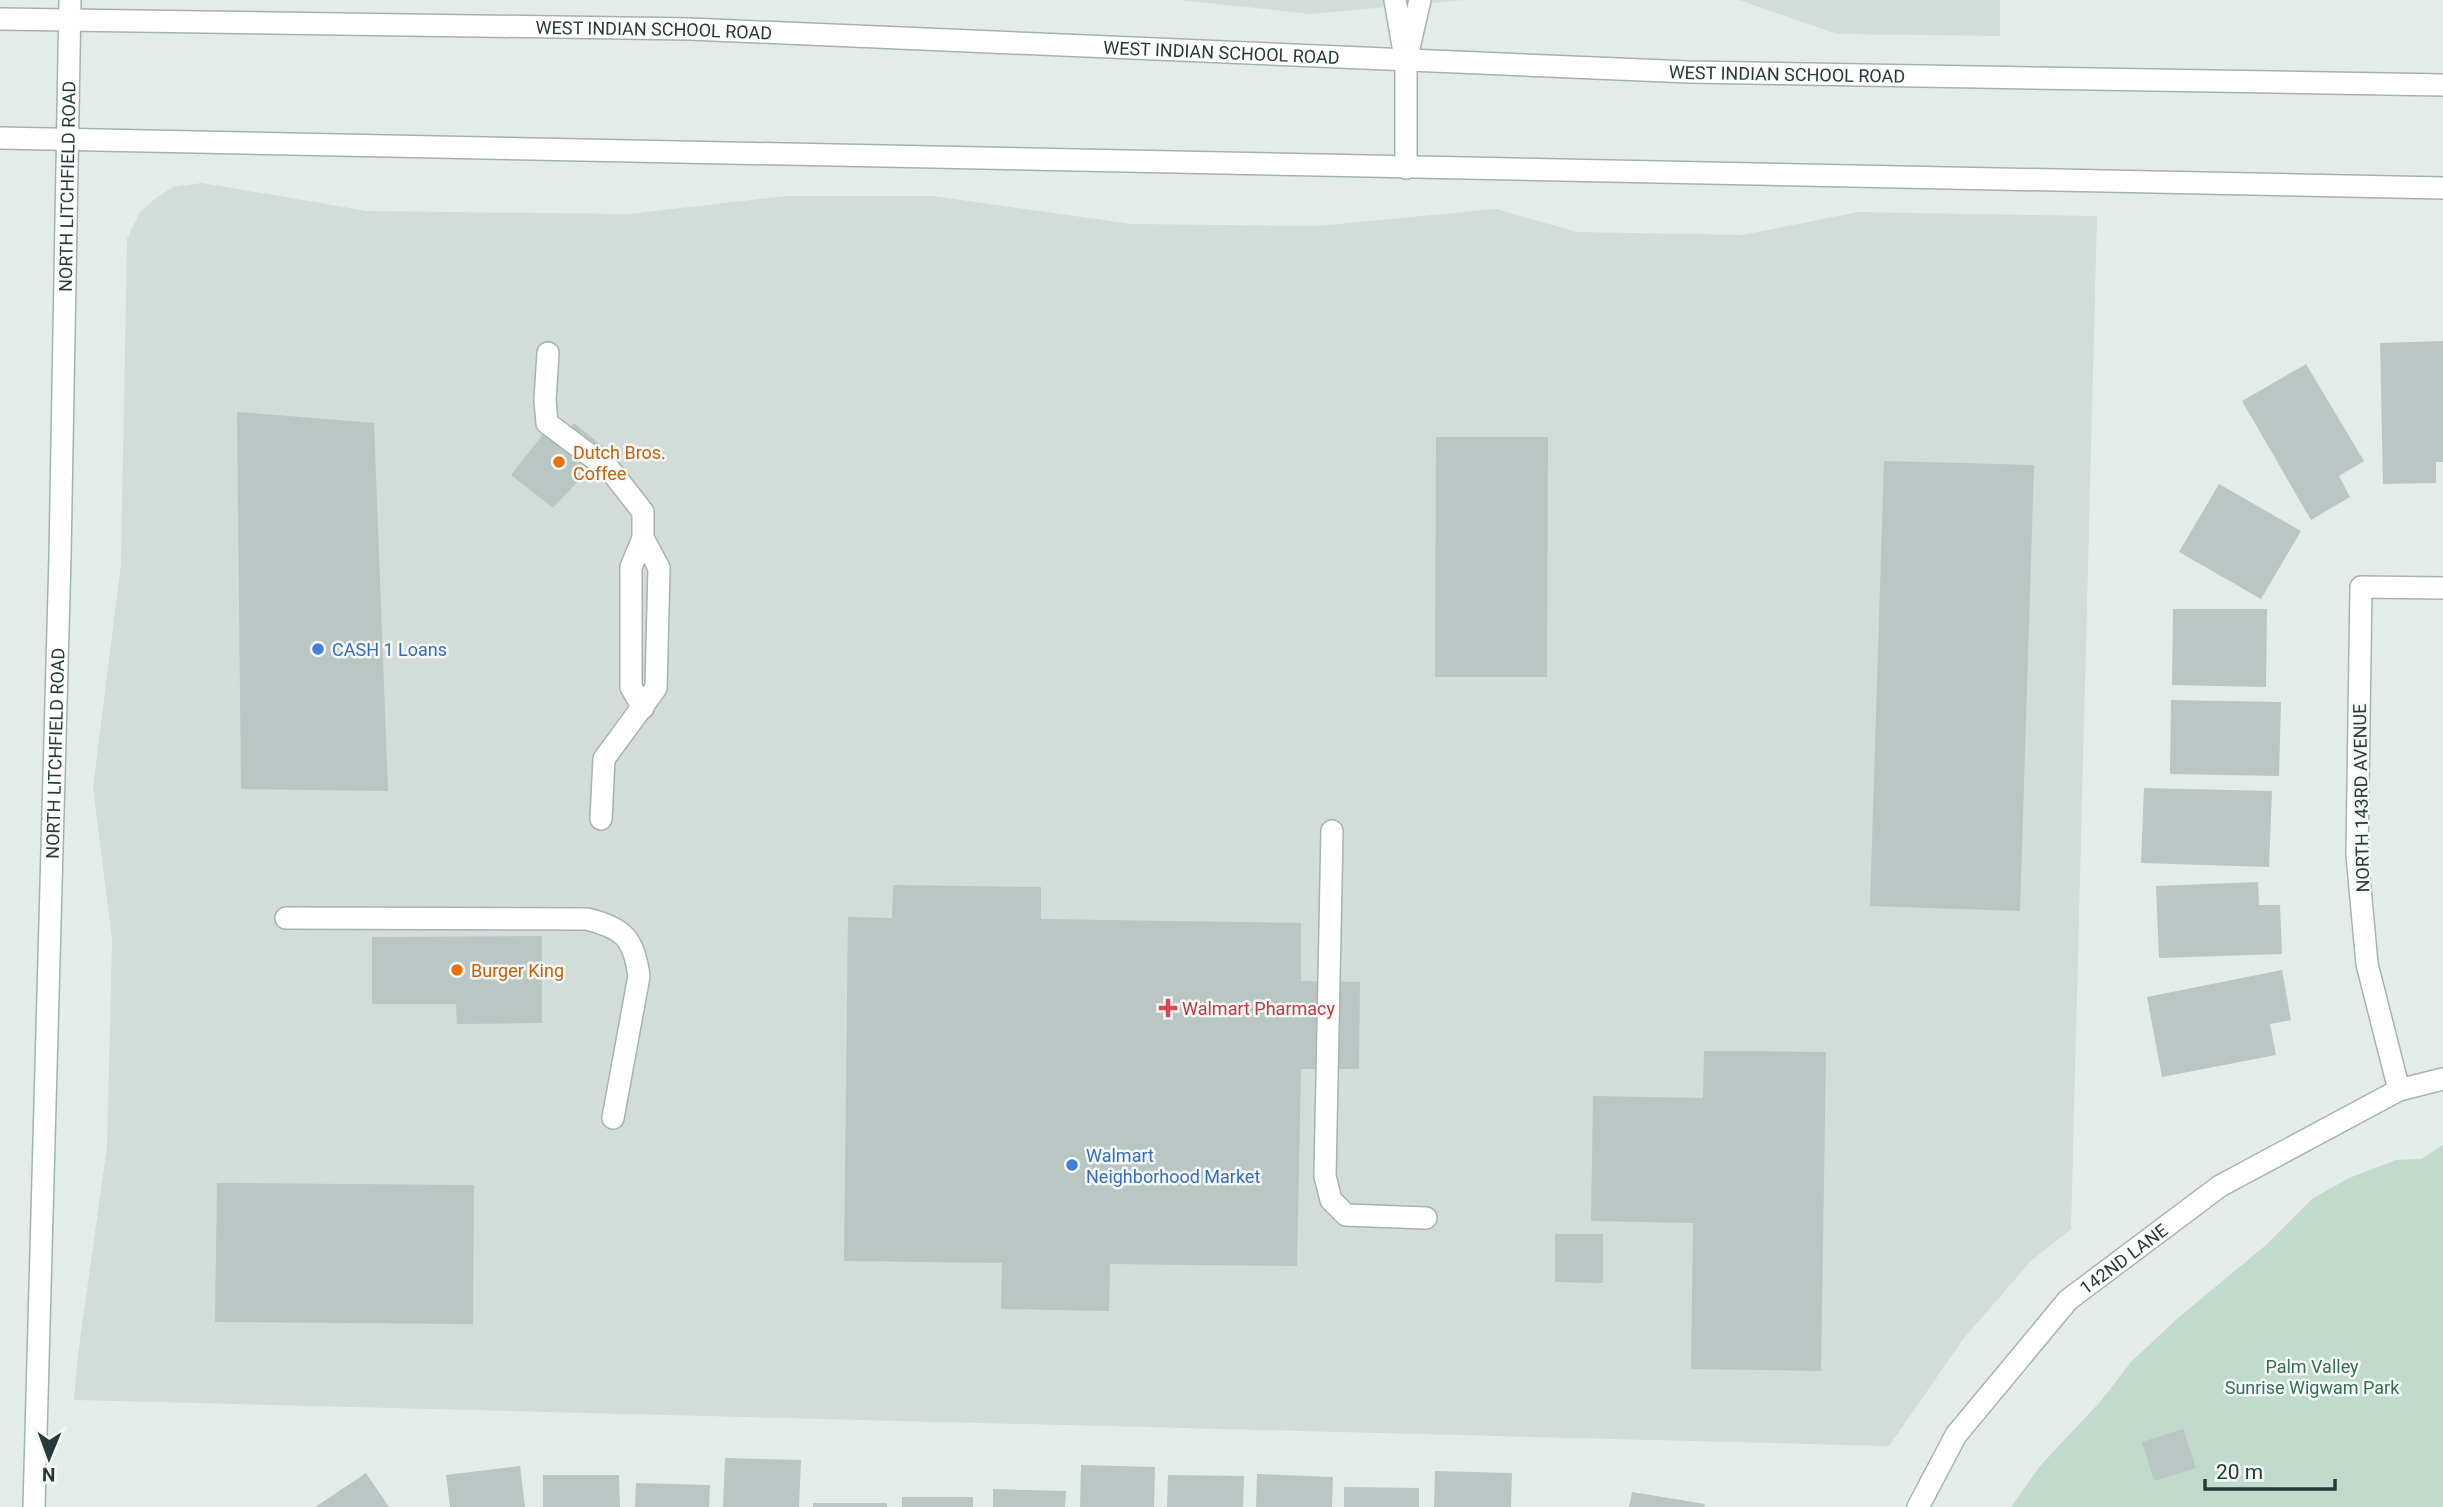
<svg xmlns="http://www.w3.org/2000/svg" width="2443" height="1507" viewBox="0 0 2443 1507" font-family="Roboto,sans-serif">
  <style>
    .built { fill: #d2dcd9 }
    .green { fill: #c0dacc }
    .building { fill: #bac6c3 }
    .lines { fill: none; stroke-linecap: round; stroke-linejoin: round }
    .service-casing { stroke: #a7b3b1; stroke-width: 24 }
    .minor-casing { stroke: #a7b3b1; stroke-width: 24 }
    .secondary-casing { stroke: #a1b3b0; stroke-width: 24 }
    .service { stroke: #fff; stroke-width: 21 }
    .minor { stroke: #fff; stroke-width: 21 }
    .secondary { stroke: #fff; stroke-width: 21 }
    .food-dot { fill: #e8710a; stroke: #f4f9f7; stroke-width: 2.5 }
    .shop-dot { fill: #3f7fe0; stroke: #f4f9f7; stroke-width: 2.5 }
    .health-dot { fill: #e0444e; stroke: #f4f9f7; stroke-width: 2.5 }
    .labels { text-anchor: middle; dominant-baseline: central; stroke-width: 5; stroke-linejoin: round; paint-order: stroke }
    .street-label { font-size: 18px; fill: #263b39; stroke: #f4f9f7 }
    .food-label { font-size: 18px; fill: #c56008; stroke: #f4f9f7; text-anchor: start }
    .shop-label { font-size: 18px; fill: #366cbe; stroke: #f4f9f7; text-anchor: start }
    .health-label { font-size: 18px; fill: #be3a42; stroke: #f4f9f7; text-anchor: start }
    .park-label { font-size: 18px; fill: #346e55; stroke: #f4f9f7 }
  </style>
  <rect width="100%" height="100%" fill="#e4ecea"/>
  <path class="built" d="M1179,0H1464L1311,14Z
    M1739,0H2000V36L1837,34Z
    M202,183L367,211L629,214L786,196H933L1132,224L1317,226L1496,209L1577,232L1743,235L1858,212L2097,216L2071,1229L2031,1261L1964,1338L1889,1446L74,1400L78,1354L107,1147L112,940L93,787L121,564L127,239L140,212L156,198L173,187Z"/>
  <path class="green" d="M2443,1145V1507H2011L2040,1466L2100,1402L2131,1362L2178,1318L2266,1245L2312,1199L2349,1178L2396,1160L2421,1159Z"/>
  <path class="building" d="M2443,341V462H2436V483L2383,484L2380,343Z
    M2306,364L2364,461L2339,476L2350,497L2311,520L2242,401Z
    M237,412L374,423L388,791L241,789Z
    M574,423L607,450L553,508L511,475L544,433L560,440Z
    M1436,437H1548L1547,677H1435Z
    M1884,461L2034,465L2020,911L1870,906Z
    M2219,484L2301,531L2261,599L2179,552Z
    M2173,609H2267L2266,687L2172,685Z
    M2171,700L2281,702L2279,776L2170,774Z
    M2144,788L2272,791L2269,867L2141,863Z
    M2258,882L2259,905H2280L2282,954L2159,958L2156,886Z
    M893,885L1041,887V919L1301,923V981L1360,982L1359,1069H1301L1297,1266L1110,1264L1109,1311L1001,1309L1002,1263L844,1261L848,917L892,918Z
    M542,936V1023L457,1024L456,1004H372V937Z
    M2282,970L2291,1020L2270,1024L2276,1055L2162,1077L2147,997Z
    M1704,1051L1826,1052L1821,1371L1691,1369L1693,1223L1591,1221L1593,1096L1703,1098Z
    M217,1183L474,1185L473,1324L215,1322Z
    M1555,1234H1603V1283L1555,1282Z
    M2183,1429L2196,1468L2154,1481L2142,1442Z
    M725,1458L801,1460L799,1507H723Z
    M1081,1465L1155,1467L1154,1507H1080Z
    M520,1466L525,1507H450L446,1475Z
    M1435,1471L1512,1473L1511,1507H1434Z
    M366,1473L389,1507H315Z
    M1257,1474L1333,1477L1332,1507H1256Z
    M543,1475H619L620,1507H543Z
    M1168,1475L1244,1476L1243,1507H1167Z
    M636,1483L710,1485L709,1507H635Z
    M1344,1487L1419,1488V1507H1344Z
    M993,1489L1066,1491L1065,1507H993Z
    M1632,1492L1705,1504L1704,1507H1629Z
    M902,1497H973V1507H902Z
    M813,1503H887V1507H813Z"/>
  <g class="lines">
    <g class="service-casing">
      <path id="service" d="M1395,0L1404,52
        M1406,61L1420,0
        M548,353L545,400L547,423L611,471L643,512V538L631,567V687L643,708
        M601,819L604,759L656,688L659,568L643,538
        M1332,831L1325,1176L1331,1200L1346,1215L1426,1218
        M286,918L587,919C624,928 634,939 639,976L613,1118"/>
    </g>
    <g class="minor-casing">
      <g id="minor">
        <path d="M2399,1090L2367,964L2357,855L2361,587L2443,588"/>
        <path id="s1" d="M1918,1507L1956,1435L2068,1300L2220,1186L2399,1090L2443,1079"/>
      </g>
    </g>
    <g class="secondary-casing">
      <g id="secondary">
        <path id="s2" d="M0,19L690,29L1689,72L2443,85"/>
        <path d="M0,138L2443,188"/>
        <path d="M1406,168V61"/>
        <path id="s3" d="M34,1507L60,556L70,0"/>
      </g>
    </g>
    <use href="#service" class="service"/>
    <use href="#minor" class="minor"/>
    <use href="#secondary" class="secondary"/>
  </g>
  <g class="food-dot">
    <circle cx="559" cy="462" r="7"/>
    <circle cx="457" cy="970" r="7"/>
  </g>
  <g class="shop-dot">
    <circle cx="318" cy="649" r="7"/>
    <circle cx="1072" cy="1165" r="7"/>
  </g>
  <path class="health-dot" d="M1164.5 997.5h7v7h7v7h-7v7h-7v-7h-7v-7h7z"/>
  <g class="labels">
    <g class="street-label">
      <text stroke="none"><textPath href="#s2" startOffset="654">WEST INDIAN SCHOOL ROAD</textPath></text>
      <text stroke="none"><textPath href="#s2" startOffset="1222">WEST INDIAN SCHOOL ROAD</textPath></text>
      <text stroke="none"><textPath href="#s2" startOffset="1788">WEST INDIAN SCHOOL ROAD</textPath></text>
      <text stroke="none"><textPath href="#s3" startOffset="1321">NORTH LITCHFIELD ROAD</textPath></text>
      <text stroke="none"><textPath href="#s3" startOffset="754">NORTH LITCHFIELD ROAD</textPath></text>
      <text transform="translate(2361 798) rotate(-91)">NORTH 143RD AVENUE</text>
      <text stroke="none"><textPath href="#s1" startOffset="326">142ND LANE</textPath></text>
    </g>
    <g class="food-label">
      <text x="573" y="452">Dutch Bros.<tspan x="573" dy="21">Coffee</tspan></text>
      <text x="471" y="970">Burger King</text>
    </g>
    <g class="shop-label">
      <text x="332" y="649">CASH 1 Loans</text>
      <text x="1086" y="1155">Walmart<tspan x="1086" dy="21">Neighborhood Market</tspan></text>
    </g>
    <g class="health-label">
      <text x="1182" y="1008">Walmart Pharmacy</text>
    </g>
    <g class="park-label">
      <text x="2312" y="1366">Palm Valley<tspan x="2312" dy="21">Sunrise Wigwam Park</tspan></text>
    </g>
  </g>
  <g transform="translate(49 1458) rotate(181)" stroke="#f4f9f7" stroke-width="5" paint-order="stroke">
  <path d="M0-5L12 26L0 18L-12 26Z" fill="#263b39"/>
  <text y="-10" font-size="19" font-weight="bold" text-anchor="middle" fill="#263b39">N</text>
  </g>
  <path d="M2205 1479v10h130v-10" fill="none" stroke="#263b39" stroke-width="3.5"/>
  <text x="2216" y="1479" font-size="21" fill="#263b39" stroke="#f4f9f7" stroke-width="5" paint-order="stroke">20 m</text>
</svg>
